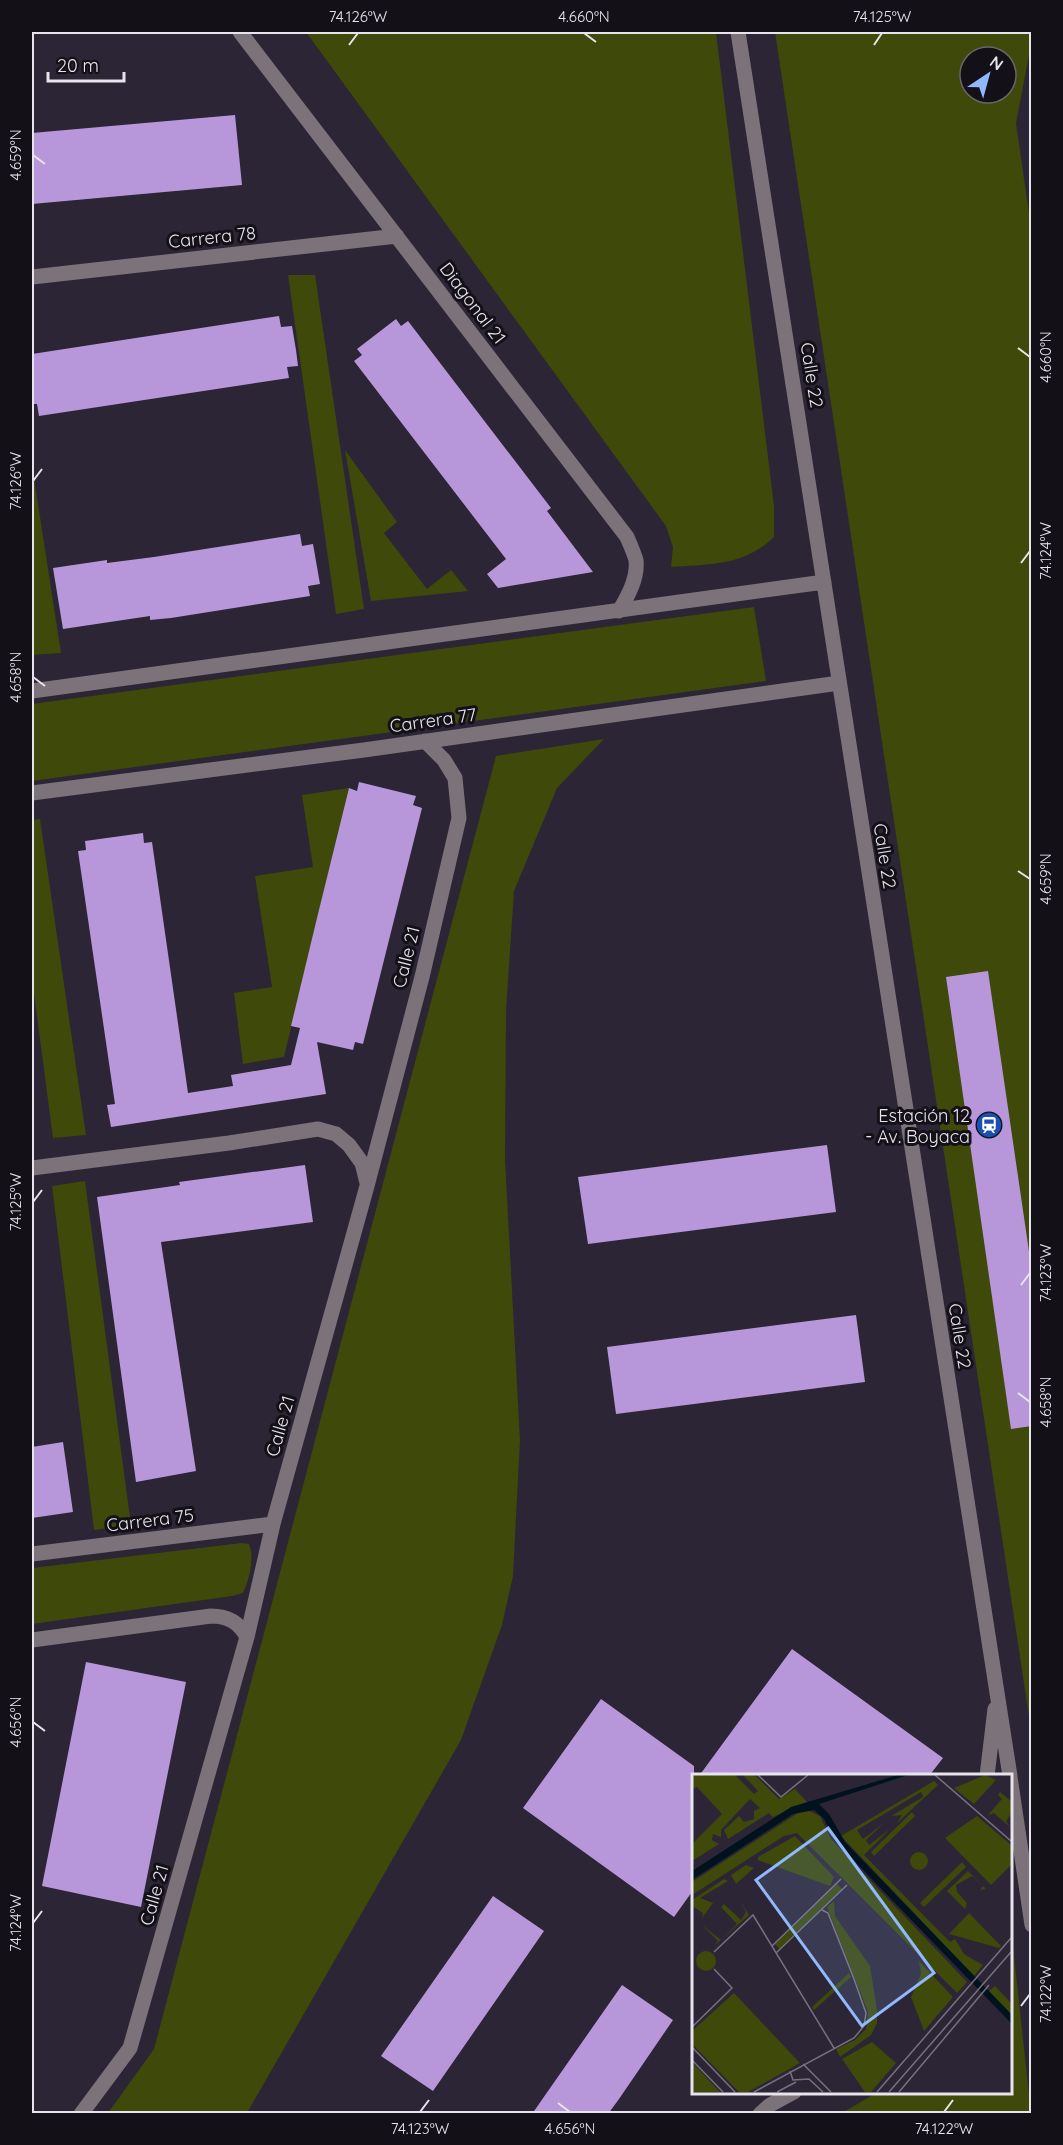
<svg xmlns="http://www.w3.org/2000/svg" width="1063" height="2145" viewBox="0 0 1063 2145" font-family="Quicksand,sans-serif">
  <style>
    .green { fill: #3e490a; fill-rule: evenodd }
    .building { fill: #b797da }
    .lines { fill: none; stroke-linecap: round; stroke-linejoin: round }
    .minor { stroke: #7b7379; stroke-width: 15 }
    .ticks { fill: none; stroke: #e8e4ee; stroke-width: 2 }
    .labels { text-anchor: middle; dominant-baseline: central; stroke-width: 6; stroke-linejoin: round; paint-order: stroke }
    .street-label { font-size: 18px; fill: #e8e4ee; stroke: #131017 }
    .poi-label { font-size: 18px; fill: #e8e4ee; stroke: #131017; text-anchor: end }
    .inset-road { fill: none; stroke: #77717f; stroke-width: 1.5 }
    .view { fill: #90b8fd; fill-opacity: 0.15; stroke: #90b8fd; stroke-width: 3 }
    .inset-edge { fill: none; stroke: #e8e4ee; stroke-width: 3 }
    .neatline { fill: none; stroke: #e8e4ee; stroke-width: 2 }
    .ticks-label { font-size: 15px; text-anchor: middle; fill: #e8e4ee }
  </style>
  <rect width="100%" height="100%" fill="#2c2535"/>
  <path class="green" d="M306,32H716L774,506V537C744,566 710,564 671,567L673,547L666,526Z
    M775,32H1031V45L1016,123L1032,234L1031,1730ZM970,57H1006V93H970Z
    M288,275H315L364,609L336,614Z
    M345,450L397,522L384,533L427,589L451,570L468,591L371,601Z
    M32,465L61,653L32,655Z
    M754,607L766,681L32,781V704Z
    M604,739L557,788L514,891L506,1011L505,1159L520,1441L513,1576L502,1625L461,1740L247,2113H108L154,2049L496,756Z
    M349,788L284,1057L243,1064L234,993L272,987L255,876L313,867L302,795Z
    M40,819L86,1135L53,1138L32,978V820Z
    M85,1181L131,1525L94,1530L52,1186Z
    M242,1543L249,1544C255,1558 249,1580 243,1593L232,1596L32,1624V1568Z
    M1011,1928L1031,2113H842L876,2093L1010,2092Z"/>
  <path class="building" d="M235,115L242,185L32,204V133Z
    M279,316L281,327L292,326L296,350L298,366L287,367L289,378L39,416L37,404H32V354Z
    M396,319L401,326L408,321L551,508L547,511L593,572L498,588L487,574L506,559L354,361L362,355L357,349Z
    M300,534L302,546L313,544L320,584L308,586L310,596L171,618L150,620V616L63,629L53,568L107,560V563L154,557Z
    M359,782L416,796L413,805L422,808L363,1044L355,1042L353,1050L317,1042L326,1094L111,1127L107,1105L115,1104L78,851L86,850L85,841L143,833L144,843L152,842L188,1093L233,1086L231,1075L291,1065L300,1028L291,1026L317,918L349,788L357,791Z
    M988,971L1032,1272V1426L1011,1429L946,977Z
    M827,1145L836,1212L588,1244L578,1177Z
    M305,1165L313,1222L161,1242L196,1471L136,1482L97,1197L180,1185L179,1182Z
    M856,1315L865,1382L616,1414L607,1347Z
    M63,1442L73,1512L32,1518V1447Z
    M792,1649L943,1758L929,1776H699Z
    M86,1662L186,1682L141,1907L42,1886Z
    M601,1699L694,1766V1889L674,1917L523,1808Z
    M493,1896L544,1931L433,2091L381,2056Z
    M622,1985L673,2020L619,2099L608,2114H532Z"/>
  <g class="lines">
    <path class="minor" d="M240,32L627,537C630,544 634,553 636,560C638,578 628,596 619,611
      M738,32L1010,1776
      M32,277L397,236
      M32,691L824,582
      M32,793L364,750L839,683
      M32,1168L229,1143L318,1129L336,1134L349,1145L362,1163L367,1183
      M32,1554L273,1524
      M32,1640L211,1616C228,1616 239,1622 247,1637
      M987,1776L995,1709
      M1010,1777L1032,1925
      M81,2114L130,2048L247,1637L273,1524L367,1186L422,977L459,818L455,778L444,760L425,741
      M760,2114L770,2105L794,2092"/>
  </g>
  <path class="ticks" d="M584,33L596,42M349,45L358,33M874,45L882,33M33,155L45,164M1018,348L1030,357M33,481L42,469M1021,563L1030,551M33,677L45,686M1018,871L1030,879M33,1202L42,1190M1021,1285L1030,1273M1018,1393L1030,1402M33,1722L45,1731M33,1923L42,1911M1021,2006L1030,1994M558,2103L570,2112M420,2112L429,2100M944,2112L953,2100"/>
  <defs>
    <g id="station-disc" transform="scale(1.35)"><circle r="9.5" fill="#1a4fb4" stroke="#131017"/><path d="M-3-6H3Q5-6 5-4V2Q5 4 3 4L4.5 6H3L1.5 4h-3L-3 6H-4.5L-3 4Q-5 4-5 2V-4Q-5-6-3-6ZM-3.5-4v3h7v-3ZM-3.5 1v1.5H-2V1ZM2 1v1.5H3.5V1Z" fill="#fff"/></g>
  </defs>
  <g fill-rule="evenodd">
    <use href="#station-disc" x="989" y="1125"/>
  </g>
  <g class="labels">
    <g class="street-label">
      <text transform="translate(212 237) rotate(-6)">Carrera 78</text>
      <text transform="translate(473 303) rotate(53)">Diagonal 21</text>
      <text transform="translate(812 375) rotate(81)">Calle 22</text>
      <text transform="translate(433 720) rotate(-8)">Carrera 77</text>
      <text transform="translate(885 856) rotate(81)">Calle 22</text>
      <text transform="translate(406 957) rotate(-76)">Calle 21</text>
      <text transform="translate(960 1336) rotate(81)">Calle 22</text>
      <text transform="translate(280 1426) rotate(-74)">Calle 21</text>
      <text transform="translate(150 1520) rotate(-7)">Carrera 75</text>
      <text transform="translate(154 1895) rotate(-74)">Calle 21</text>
    </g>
    <g class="poi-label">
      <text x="970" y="1115">Estación 12<tspan x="970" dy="21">- Av. Boyaca</tspan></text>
    </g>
  </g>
  <g transform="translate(692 1774)">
    <rect width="320" height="320" fill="#2c2535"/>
    <path d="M0,1H43L62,20L66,17L51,1H63L87,25L103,15L115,28L81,43L77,39L36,65L32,56L47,42L52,48L62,45V37L68,34L58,25L29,56V63L21,60L20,66L27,70L0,87V70L30,40L5,13L0,15ZM293,1L304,6L282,30L262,14ZM242,7L246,11L205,49L210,41L199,42L231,23L229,18L165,56L171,65L192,49L174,66L177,71L198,55L172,81L258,168L263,165L272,180L291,191L282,202L149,62ZM308,18L319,27V40L314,47L318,53L302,39L296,41L310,25L306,21ZM117,37L128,42L139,65L275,208L265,219L105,59L92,62L0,121V108L106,39ZM220,38L223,42L182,82L179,78ZM285,42L319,71V91L299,111L253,64ZM103,62L142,103L138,112L66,86V83ZM218 87a9 9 0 1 1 18 0a9 9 0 1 1-18 0ZM270,88L274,93L232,133L228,129ZM54,91L62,94L44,110L39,101ZM276,97L293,114V115L288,116L291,112L280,102L264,111L265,118L275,129L273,135L255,117ZM32,105L36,107L8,124L21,129L10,144L11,139L0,132V126ZM145,110L150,115L87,175L83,170ZM47,125L57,141L21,173L26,167L10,151L29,166L45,150L29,133L32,130L49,146L54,138ZM142,127L143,142L178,192L185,236V249L179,261L148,283L144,275L163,266L174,255L176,238L135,133ZM277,139L309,172L307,174L257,160ZM4 187a10 10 0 1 1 20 0a10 10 0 1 1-20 0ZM227,187L261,223L232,257L219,223L229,200ZM157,199L159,203L122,236L120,233ZM303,212L319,229V240L297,217ZM42,219L108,289L56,318H47L0,270V257ZM180,268L204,289L179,318H173L150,285ZM0,288L28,318H0Z" fill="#3e490a"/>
    <path d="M206,1H216L127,30L137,40L153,68L319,240V249L143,67L132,45L122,36L101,40L0,106V97L99,33Z" fill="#00121e"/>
    <path class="inset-road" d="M66,1L89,23L116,1M243,1L319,67M80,172L149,105M22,178L61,141L142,274M84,179L155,111M0,253L40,214L22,195M0,273L43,318M0,286L31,318M111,290L139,318M98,297L101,306L117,305L131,318M62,318L162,264L172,252L174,239L162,205L136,139L130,136M85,318L104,308M185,318L319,164M197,318L319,178M207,318L297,211"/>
    <path class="view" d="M136,54L242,199L170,252L64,106Z"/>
    <rect width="320" height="320" class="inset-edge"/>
  </g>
  <rect width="1063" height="2145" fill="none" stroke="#131017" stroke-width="66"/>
  <g transform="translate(988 75) rotate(36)"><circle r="28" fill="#131017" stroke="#68656d" stroke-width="1.5"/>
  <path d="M0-4.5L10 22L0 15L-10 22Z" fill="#90b8fd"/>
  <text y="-9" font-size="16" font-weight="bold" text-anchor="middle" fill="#e8e4ee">N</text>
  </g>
  <path d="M48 72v9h76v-9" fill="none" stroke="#e8e4ee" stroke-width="3"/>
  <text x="57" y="72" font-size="18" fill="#e8e4ee" stroke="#131017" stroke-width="4.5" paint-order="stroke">20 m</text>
  <rect x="33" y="33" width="997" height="2079" class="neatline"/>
  <g class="ticks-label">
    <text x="358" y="22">74.126°W</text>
    <text x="584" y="22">4.660°N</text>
    <text x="882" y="22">74.125°W</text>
    <text transform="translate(16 155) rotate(-90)" y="5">4.659°N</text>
    <text transform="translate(1046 357) rotate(-90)" y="5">4.660°N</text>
    <text transform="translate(16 481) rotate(-90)" y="5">74.126°W</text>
    <text transform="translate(1046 551) rotate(-90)" y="5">74.124°W</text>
    <text transform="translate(16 677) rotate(-90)" y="5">4.658°N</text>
    <text transform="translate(1046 879) rotate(-90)" y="5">4.659°N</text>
    <text transform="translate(16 1202) rotate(-90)" y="5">74.125°W</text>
    <text transform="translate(1046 1273) rotate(-90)" y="5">74.123°W</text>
    <text transform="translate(1046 1402) rotate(-90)" y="5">4.658°N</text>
    <text transform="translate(16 1722) rotate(-90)" y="5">4.656°N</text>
    <text transform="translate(16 1923) rotate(-90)" y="5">74.124°W</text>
    <text transform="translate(1046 1994) rotate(-90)" y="5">74.122°W</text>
    <text x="420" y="2134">74.123°W</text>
    <text x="570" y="2134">4.656°N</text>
    <text x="944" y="2134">74.122°W</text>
  </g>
</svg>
